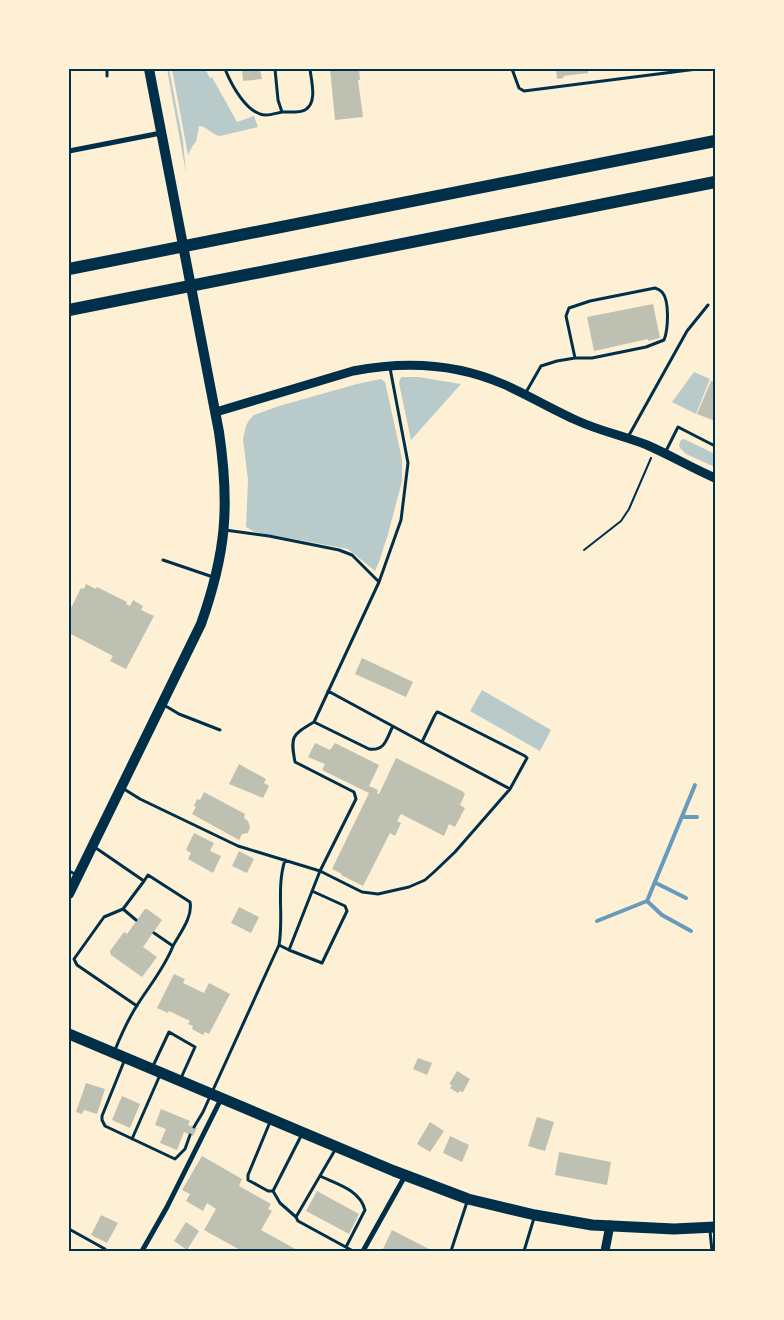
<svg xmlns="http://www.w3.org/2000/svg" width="784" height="1320" viewBox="0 0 784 1320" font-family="'Space Grotesk',sans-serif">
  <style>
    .green { fill: #b9caca }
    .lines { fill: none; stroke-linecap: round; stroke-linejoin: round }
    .stream { stroke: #669bbc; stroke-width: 4 }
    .building { fill: #bec0b2 }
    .path { stroke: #003049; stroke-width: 2 }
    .service { stroke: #003049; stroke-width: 3 }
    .minor { stroke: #003049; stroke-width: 5 }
    .tertiary { stroke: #003049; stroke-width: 9 }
    .secondary { stroke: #003049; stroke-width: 10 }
    .primary { stroke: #003049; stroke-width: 11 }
    .motorway { stroke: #003049; stroke-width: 12 }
    .neatline { fill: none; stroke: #003049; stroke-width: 2 }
  </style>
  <rect width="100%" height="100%" fill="#fdf0d5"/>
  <path class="green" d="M167,69H169L183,141L186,173Z
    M172,69H205L210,78L212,77L237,122L254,116L258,127L220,136C212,135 207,126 199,126L196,142L193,145L188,155Z
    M694,372L710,379L696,414L672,402Z
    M402,377H418L461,384L411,440L399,383L400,379Z
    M381,379L385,382L402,459V481L388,534L379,562L375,571L348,549L255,532L246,527L248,480L243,439L246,426L249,420L254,415L279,406L357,384Z
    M684,439L715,454V467L686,454L680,448L679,445L681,440Z
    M482,690L551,730L540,751L470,711Z"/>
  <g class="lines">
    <path class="stream" d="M683,817H697
      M656,883L686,898
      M647,901L662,915L691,931
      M597,921L647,901L695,785"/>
  </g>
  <path class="building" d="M242,69H260L262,79L243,81Z
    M330,69H359L360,80H358L363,117L335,120Z
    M556,69H588V73L563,76L564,78L557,79Z
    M653,304L660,338L648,341V339L594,351L587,317Z
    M711,381L715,382V421L697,414Z
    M86,584L96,589L97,587L127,602L126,604L130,606L133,600L143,606L141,610L154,616L126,669L110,661L113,656L69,633V612L81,588L84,589Z
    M362,658L413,682L406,697L355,674Z
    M315,743L330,750L335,743L379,765L369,786L378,790L377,793L379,794L396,758L462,791L465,794L460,805L465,808L455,827L449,824L444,836L401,814L397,821L401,823L395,836L390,833L363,886L341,875L342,874L332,869L369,793L322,770L325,764L308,757Z
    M239,764L266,779L264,783L269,786L263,798L229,784Z
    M204,792L245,814L244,818L248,821L250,827L248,833L242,834L239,840L192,814L196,807L194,806L197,799L200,800Z
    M194,833L214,843L210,851L221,856L213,873L188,859L191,853L186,850Z
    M239,851L254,859L247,873L232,866Z
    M239,907L259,917L251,933L231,923Z
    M145,909H147L162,920L143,947L157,957L142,977L111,955L110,951L124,932L127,934Z
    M174,974L185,979L183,983L204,993L209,983L230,994L209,1034L205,1032L203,1035L192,1029L193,1026L188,1024L190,1021L169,1011L168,1013L157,1008Z
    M418,1058L432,1063L427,1075L413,1069Z
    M457,1071L470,1079L463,1092L460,1091L458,1093L450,1088L452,1085L449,1084Z
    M86,1083L105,1089L97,1114L84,1110L82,1114L76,1112Z
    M122,1096L140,1104L130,1128L112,1120Z
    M161,1109L190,1121L188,1125L197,1128L193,1136L184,1132L177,1150L160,1143L166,1129L155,1125Z
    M537,1117L554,1122L545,1151L528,1146Z
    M430,1122L444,1131L430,1152L417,1144Z
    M450,1136L469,1145L462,1162L443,1153Z
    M559,1152L611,1162L607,1185L555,1175Z
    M202,1156L242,1179L239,1186L271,1204L268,1209L272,1211L261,1230L299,1251H242L204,1230L216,1209L207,1203L203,1211L186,1201L190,1194L182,1190Z
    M317,1191L359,1214L349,1234L306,1211Z
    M101,1215L118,1223L107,1243L91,1235Z
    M186,1222L199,1231L187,1250L174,1241Z
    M392,1230L429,1249L427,1251H382Z"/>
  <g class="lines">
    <path class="path" d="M584,550L621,521L629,509L651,458"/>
    <path class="service" d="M107,69V76
      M225,69C231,84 247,115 266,115C271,115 277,113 282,112
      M275,69L278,100L282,112C288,112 300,113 305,110C318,103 311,80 310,69
      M512,69L519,88L524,91L697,69
      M525,394L541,366L557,361L575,358H592L646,347L664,340C668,330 670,301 662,292C660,290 658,289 655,288L590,301L569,308L566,316L575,358
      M628,437L687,331L708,305
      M665,453L678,427L715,446
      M225,530L269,536L339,550L352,555L379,582
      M163,560L213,577
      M164,705L179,714L220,730
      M314,722L369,749C385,751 386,740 392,728
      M422,742L510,789
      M124,789L140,799L238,846L320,871L362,892L378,894L409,887L425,880L434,872L455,852L510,789L527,758L525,756L440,713L437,712L435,715L422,742L328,691
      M93,846L144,881L123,909L104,917L74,959L77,965L137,1006
      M69,871L77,875
      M144,881L148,875L190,902C193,917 180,933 173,946
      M123,909L136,920
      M279,945L289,950L320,871L356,799L354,792L350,790L295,762C290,736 292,735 314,722L379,582L401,520L408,463L390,368
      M289,950L322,963L347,911L345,906L312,891
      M115,1050C121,1035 128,1020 136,1007C149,986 164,969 173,946L154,933
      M125,1059L102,1116V1120L105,1126L175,1159L185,1149L190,1135
      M153,1066L169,1032L195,1047L181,1078
      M270,1122L248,1175V1180L268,1191H273L302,1134
      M194,1127L203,1112L279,945C284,917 276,888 285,860
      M132,1139L160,1075
      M335,1150L296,1217L298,1221L353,1251
      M320,1176C337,1184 360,1190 365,1210L346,1247
      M273,1191L280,1203L296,1217
      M69,1229L105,1249
      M710,1231L712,1251
      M451,1251L467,1202
      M524,1251L534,1218"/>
    <path class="minor" d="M69,151L161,133
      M142,1251L167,1207L221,1099
      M363,1251L405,1176"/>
    <path class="tertiary" d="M216,412L353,371C404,361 455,363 503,384C528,395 553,410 578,421C600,431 624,436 647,445C670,455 692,468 715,478
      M605,1251L610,1225"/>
    <path class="secondary" d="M69,894L201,624C226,553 230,507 219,432L149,69"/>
    <path class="primary" d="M69,1034L394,1171L468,1199L535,1215L592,1225L674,1229L715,1227"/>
    <path class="motorway" d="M69,269L715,141
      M69,310L715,182"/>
  </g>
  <rect width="784" height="1320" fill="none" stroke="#fdf0d5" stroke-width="140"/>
  <rect x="70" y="70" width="644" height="1180" class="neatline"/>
</svg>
